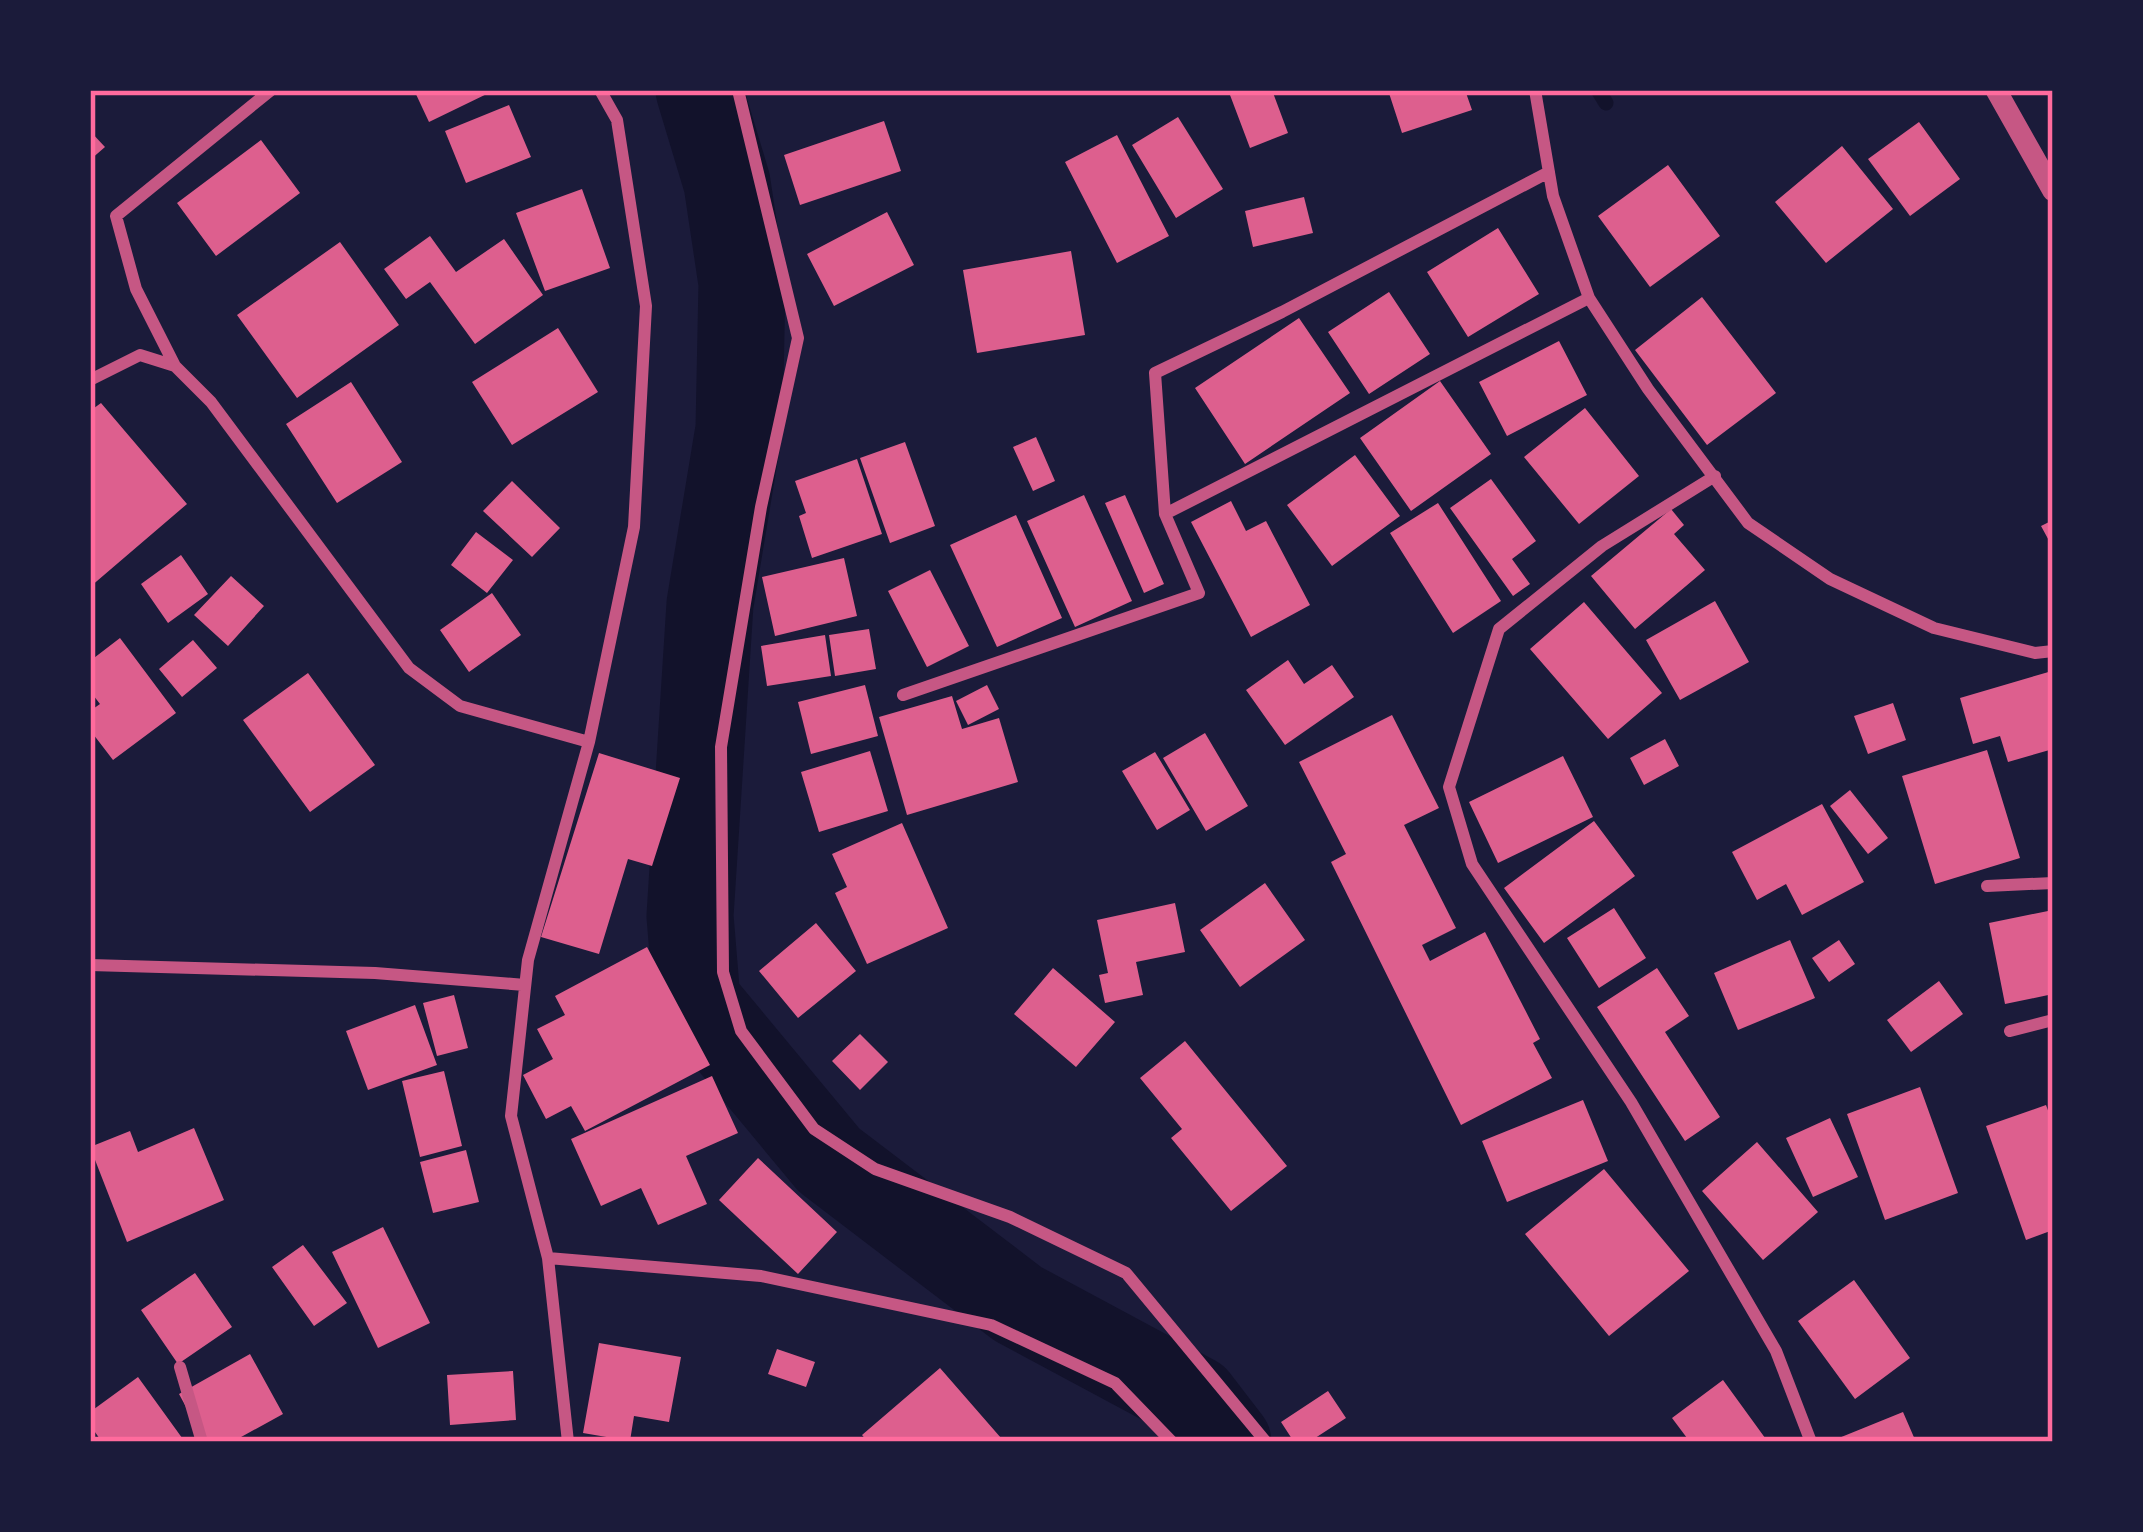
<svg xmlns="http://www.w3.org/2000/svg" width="2143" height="1532" viewBox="0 0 2143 1532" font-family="Figtree,sans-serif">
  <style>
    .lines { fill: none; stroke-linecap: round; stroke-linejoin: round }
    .stream { stroke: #12122b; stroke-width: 15 }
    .river { stroke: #12122b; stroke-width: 87 }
    .building { fill: #dd5f8e }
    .minor { stroke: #c65784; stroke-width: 12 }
    .tertiary { stroke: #c65784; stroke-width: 21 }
    .neatline { fill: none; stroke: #ff6b9d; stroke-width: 4.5 }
  </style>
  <rect width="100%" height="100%" fill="#1b1b3a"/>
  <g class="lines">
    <path class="stream" d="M1598,90L1606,103"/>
    <path class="river" d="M699,90L727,183L742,283L739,429L710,604L690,916L697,1001L829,1160L1018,1304L1195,1399L1228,1442"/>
  </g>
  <path class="building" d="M414,90H495L429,122Z
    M1242,90H1272L1288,133L1250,148L1230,95Z
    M1388,90H1465L1472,110L1402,133Z
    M509,105L531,157L466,183L445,131Z
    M1178,117L1223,189L1176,218L1132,145Z
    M884,121L901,171L800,205L784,155Z
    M1919,122L1960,179L1910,216L1868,159Z
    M90,131L105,147L90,160Z
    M1117,135L1169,236L1117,263L1065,162Z
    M261,140L300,193L216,256L177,203Z
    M1842,146L1893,209L1826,263L1775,202Z
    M1668,165L1720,236L1650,287L1598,216Z
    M582,189L610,268L545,291L516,213Z
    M1304,197L1313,233L1253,247L1245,211Z
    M887,212L914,265L834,306L807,254Z
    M1498,228L1539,294L1468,337L1427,272Z
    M430,236L456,272L504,239L543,295L475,344L430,282L406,299L384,269Z
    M340,242L399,325L297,398L237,315Z
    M1071,251L1085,335L977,353L963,270Z
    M1389,292L1430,354L1369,394L1328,332Z
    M1702,297L1776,393L1707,445L1635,350Z
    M1299,318L1350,393L1245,464L1195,388Z
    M558,328L598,392L512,445L472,382Z
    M1559,341L1587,395L1507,436L1479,382Z
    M1440,381L1491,454L1411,511L1360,438Z
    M351,382L402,462L337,503L286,424Z
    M101,403L187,504L90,587V411Z
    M1585,408L1639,476L1579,524L1524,457Z
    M1036,437L1055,481L1033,491L1013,447Z
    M905,442L935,526L890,543L860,458Z
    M1355,455L1400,516L1332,566L1287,505Z
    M857,459L882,534L812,558L799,516L806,513L795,481Z
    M1491,479L1536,541L1512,559L1530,584L1513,596L1450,508Z
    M512,481L560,528L532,557L483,511Z
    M1084,495L1132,601L1075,627L1027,521Z
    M1125,495L1164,584L1144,593L1105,503Z
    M1231,501L1246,531L1266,521L1310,605L1251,637L1191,522Z
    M1438,503L1501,601L1453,633L1390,533Z
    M1671,509L1684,525L1674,534L1705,570L1635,629L1591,576Z
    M1016,515L1062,618L997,647L950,545Z
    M2053,520V548L2041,526Z
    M476,532L513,560L487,593L451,565Z
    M181,555L208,594L168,623L141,584Z
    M844,558L857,616L775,636L762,577Z
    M930,570L969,646L927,667L888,591Z
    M231,576L264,606L228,646L194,615Z
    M492,593L521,635L469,672L440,630Z
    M1715,601L1749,662L1680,700L1646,640Z
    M1584,602L1662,693L1608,739L1530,649Z
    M869,629L876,669L835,676L829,635Z
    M825,635L831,676L767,686L761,646Z
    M120,638L176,713L113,760L90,730V711L100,704L90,691V661Z
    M193,640L217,668L182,697L159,669Z
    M1288,660L1304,684L1332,665L1354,697L1285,745L1246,690Z
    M2052,671L2053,749L2008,762L2000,736L1973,744L1960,698Z
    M308,673L375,765L310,812L243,720Z
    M865,685L878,736L811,754L798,702Z
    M987,685L999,709L968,725L956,701Z
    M952,696L962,729L999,718L1018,782L907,815L879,717Z
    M1893,703L1906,740L1868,754L1854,716Z
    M1392,715L1439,808L1404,825L1456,928L1422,945L1430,961L1485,932L1540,1039L1533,1043L1552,1078L1461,1125L1331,862L1346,854L1299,762Z
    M1205,733L1248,806L1206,831L1163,758Z
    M1665,739L1679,766L1644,785L1630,758Z
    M1987,750L2020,858L1935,884L1902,776Z
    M870,751L888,811L819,832L801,772Z
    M1155,752L1190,810L1157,830L1122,771Z
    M599,753L680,778L652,866L628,859L599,954L541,937Z
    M1563,756L1593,817L1498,863L1469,802Z
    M1850,790L1888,838L1868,854L1830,806Z
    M1822,804L1864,882L1802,915L1786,884L1757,900L1732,852Z
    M1594,821L1635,876L1544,943L1504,888Z
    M902,823L948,928L867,964L835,893L847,887L832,854Z
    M1265,883L1305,940L1240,987L1200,930Z
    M1175,903L1185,952L1136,962L1143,995L1105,1003L1099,975L1108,973L1097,920Z
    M1614,908L1646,958L1599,988L1567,938Z
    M2053,910V994L2005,1004L1989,923Z
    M816,923L856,971L798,1018L759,971Z
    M1790,940L1815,998L1738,1030L1714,973Z
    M1839,940L1855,964L1829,982L1812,958Z
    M647,947L710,1065L585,1131L571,1106L546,1119L523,1075L553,1059L537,1029L565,1015L555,996Z
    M1053,968L1115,1022L1076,1067L1014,1014Z
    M1657,968L1689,1016L1665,1032L1720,1117L1685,1141L1597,1007Z
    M1939,981L1963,1014L1911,1052L1887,1020Z
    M454,995L468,1048L437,1056L423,1003Z
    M415,1005L437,1065L368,1090L346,1031Z
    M860,1034L888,1062L860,1090L832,1061Z
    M1185,1041L1287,1166L1231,1211L1171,1138L1182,1129L1140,1078Z
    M444,1071L462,1146L420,1157L402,1081Z
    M712,1076L738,1133L686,1156L707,1204L658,1225L641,1188L601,1206L571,1139Z
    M1920,1087L1958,1193L1885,1220L1847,1114Z
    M1583,1100L1608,1161L1507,1202L1482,1141Z
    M2046,1105L2053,1124V1230L2026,1240L1986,1126Z
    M1830,1118L1858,1177L1813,1197L1786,1138Z
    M194,1128L224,1200L127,1242L90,1147L130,1131L138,1152Z
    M1757,1142L1818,1212L1763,1260L1702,1191Z
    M466,1150L479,1202L433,1213L420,1162Z
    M758,1158L837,1232L798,1274L719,1200Z
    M1604,1169L1689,1271L1609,1336L1525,1234Z
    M383,1227L430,1323L378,1348L332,1252Z
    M303,1245L347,1303L314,1326L272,1267Z
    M195,1273L232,1327L178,1364L141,1310Z
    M1854,1280L1910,1358L1855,1399L1798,1321Z
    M599,1343L681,1357L669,1422L634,1416L630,1441L583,1433Z
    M777,1349L815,1362L806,1387L768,1374Z
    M250,1354L283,1414L232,1442H205L179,1394Z
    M940,1368L1001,1438L997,1442H868L862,1435Z
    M513,1371L516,1420L450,1425L447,1375Z
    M138,1377L185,1442H102L90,1425V1412Z
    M1723,1380L1768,1442H1690L1672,1418Z
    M1328,1391L1346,1418L1309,1442H1294L1281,1422Z
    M1903,1412L1916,1442H1829Z"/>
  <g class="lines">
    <path class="minor" d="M600,90L617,120L646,306L634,527L589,742L528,960L511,1116L548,1258L761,1276L991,1325L1115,1383L1172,1442
      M738,90L798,338L761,507L721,747L723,972L741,1031L814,1129L875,1169L1010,1217L1126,1273L1266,1442
      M1535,90L1553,196L1589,298L1648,389L1748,523L1830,579L1934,628L2035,653L2053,651
      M175,366L136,289L116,216L271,90
      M90,380L140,355L175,366L211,402L409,668L460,706L589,742
      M1715,476L1602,546L1499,629L1449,787L1472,864L1631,1102L1776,1351L1811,1442
      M1165,514L1155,373L1282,312L1549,172
      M903,695L1199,593L1165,514L1589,298
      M1987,886L2053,883
      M90,965L375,973L525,985
      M2010,1031L2053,1020
      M548,1258L568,1442
      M180,1367L202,1442"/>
    <path class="tertiary" d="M1996,90L2053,191"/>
  </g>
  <rect width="2143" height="1532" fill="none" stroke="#1b1b3a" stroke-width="186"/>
  <rect x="93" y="93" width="1957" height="1346" class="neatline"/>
</svg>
